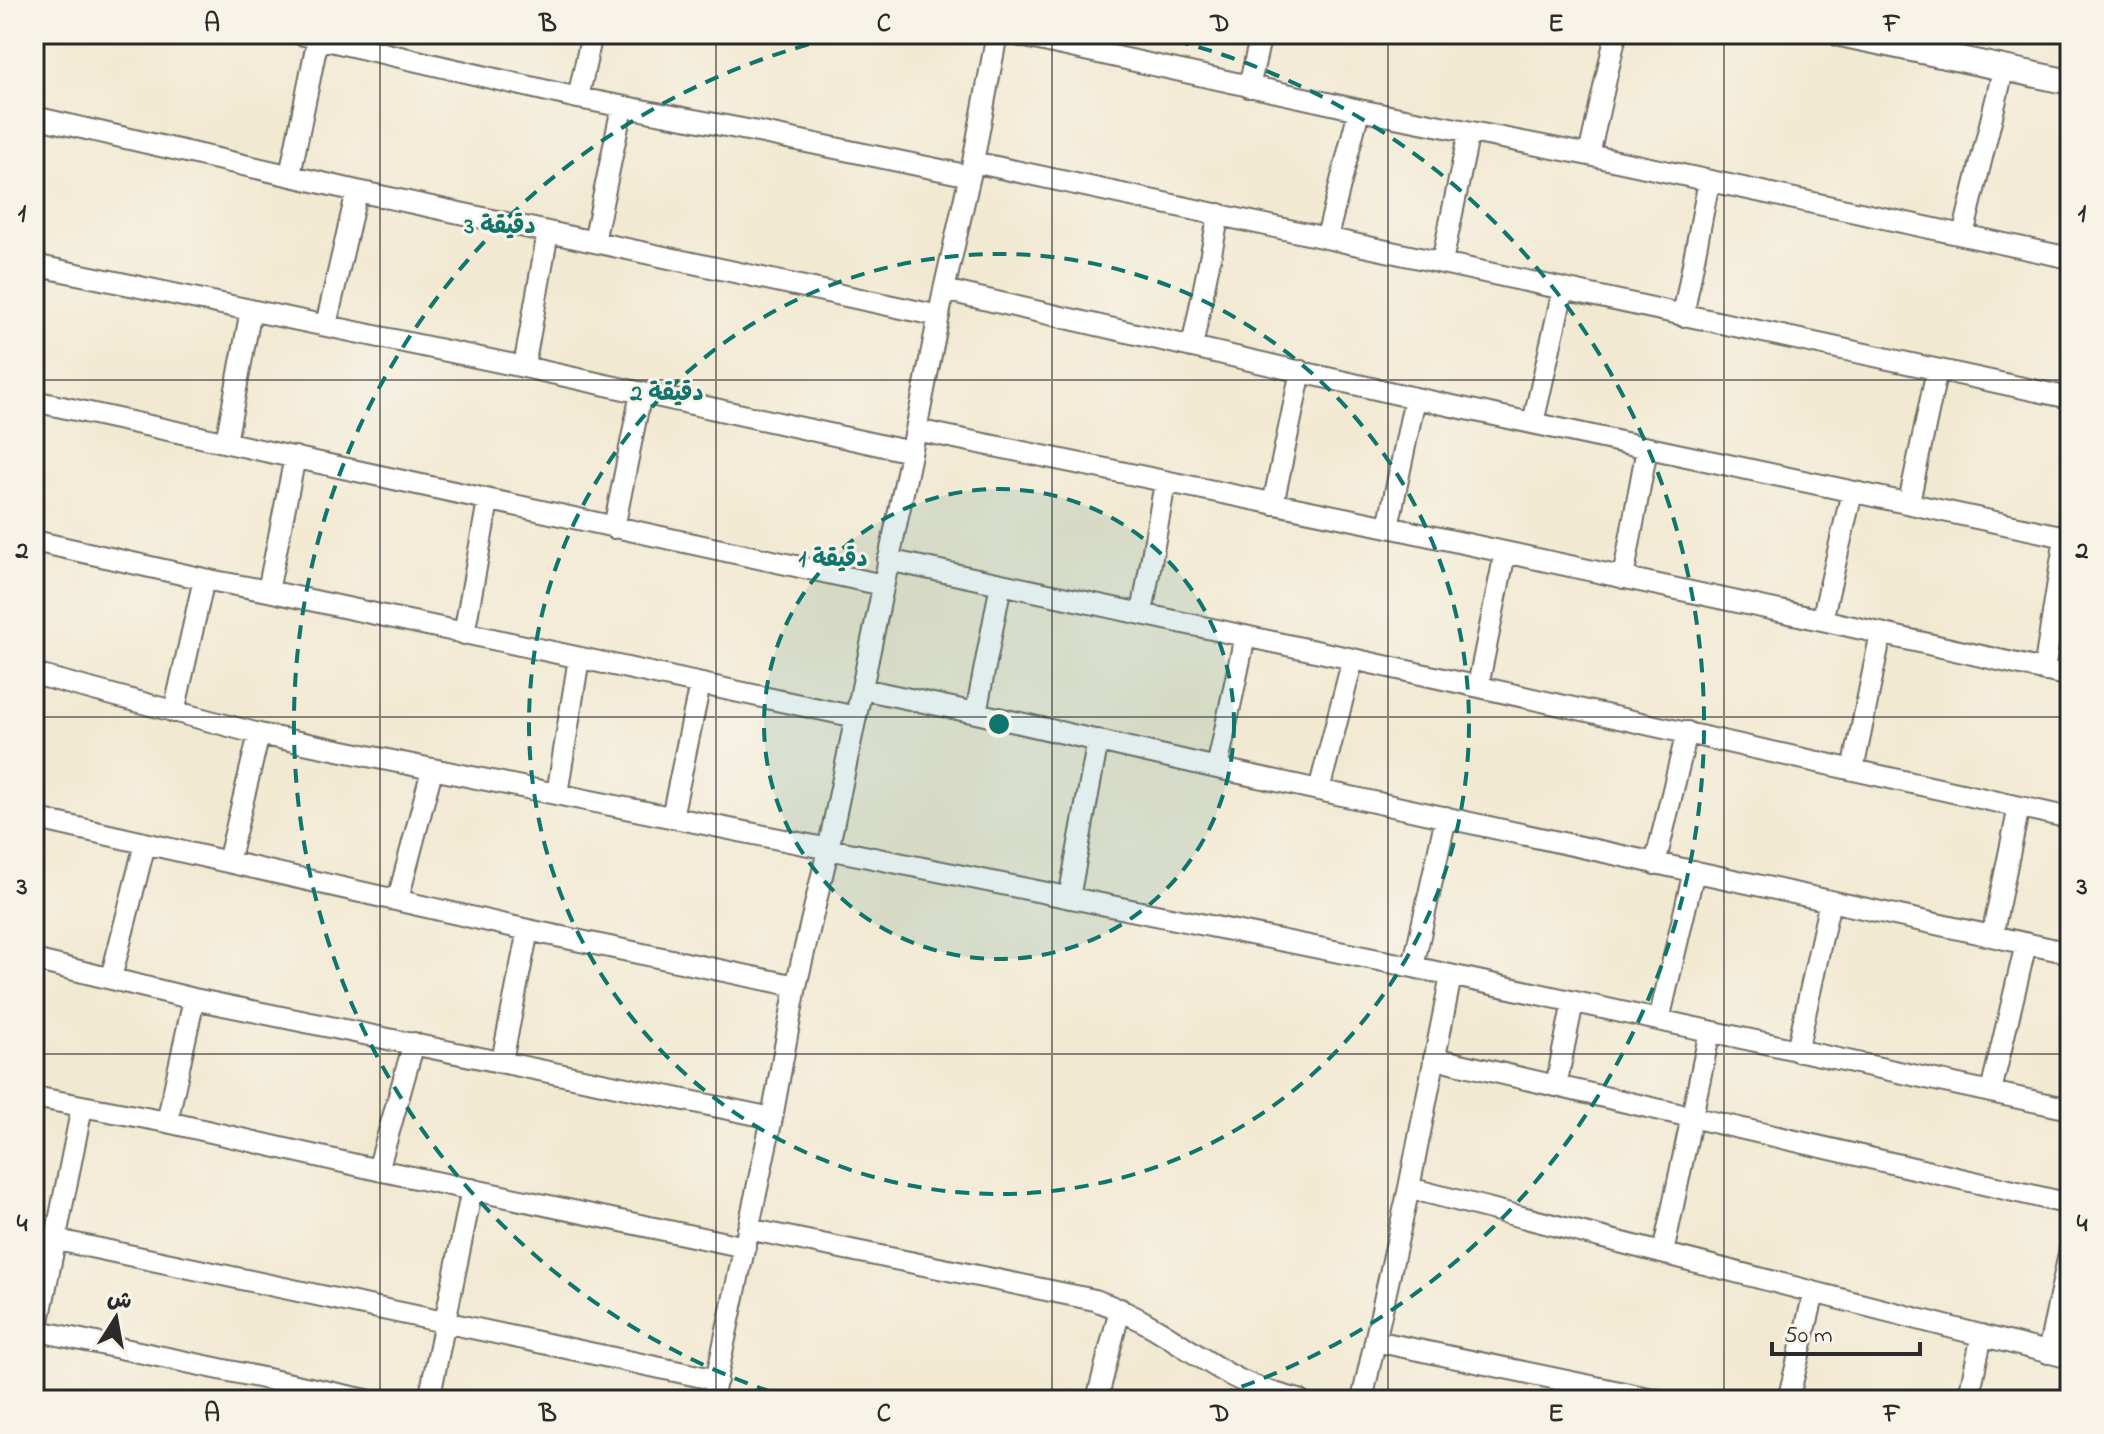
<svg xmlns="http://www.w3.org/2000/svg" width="2104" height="1434" viewBox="0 0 2104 1434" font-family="'Indie Flower','Playpen Sans Arabic',sans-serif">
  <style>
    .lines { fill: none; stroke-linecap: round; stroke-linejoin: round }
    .minor-casing { stroke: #716e65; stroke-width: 24 }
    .tertiary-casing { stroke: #716e65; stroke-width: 28 }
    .minor { stroke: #fff; stroke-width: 20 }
    .tertiary { stroke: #fff; stroke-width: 24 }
    .grid { fill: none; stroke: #2b2b2b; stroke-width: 2; stroke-opacity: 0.55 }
    .ring { fill: none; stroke: #0f766e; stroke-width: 4; stroke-dasharray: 14 10 }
    .centre { fill: #0f766e; stroke: #f7f3e8; stroke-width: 4 }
    .ring-label { font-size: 24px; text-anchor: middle; font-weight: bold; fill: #0f766e; stroke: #f7f3e8; stroke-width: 6; stroke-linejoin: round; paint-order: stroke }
    .neatline { fill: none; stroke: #2b2b2b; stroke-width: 3 }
    .grid-label { font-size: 26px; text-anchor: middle; font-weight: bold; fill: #2b2b2b }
  </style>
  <rect width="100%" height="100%" fill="#f7f3e8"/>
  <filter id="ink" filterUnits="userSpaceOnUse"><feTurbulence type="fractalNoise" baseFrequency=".0125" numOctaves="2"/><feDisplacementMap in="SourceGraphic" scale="16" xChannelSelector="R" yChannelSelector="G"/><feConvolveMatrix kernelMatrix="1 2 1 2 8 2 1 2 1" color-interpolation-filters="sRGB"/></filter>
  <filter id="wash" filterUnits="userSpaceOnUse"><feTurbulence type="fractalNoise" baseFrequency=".006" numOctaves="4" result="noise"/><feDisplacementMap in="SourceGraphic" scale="32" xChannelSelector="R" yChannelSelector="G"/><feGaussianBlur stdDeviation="1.8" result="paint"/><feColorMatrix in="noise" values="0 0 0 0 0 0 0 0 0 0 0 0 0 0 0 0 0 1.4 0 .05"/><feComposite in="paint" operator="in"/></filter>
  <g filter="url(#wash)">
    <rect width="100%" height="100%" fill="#f2e9d2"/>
  </g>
  <g filter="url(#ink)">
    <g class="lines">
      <g class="minor-casing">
        <path id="minor" d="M300,34L578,98L763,133L970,176
          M1012,34L1359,110L1589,155L2070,258
          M1249,87L1261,34
          M578,98L592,34
          M34,117L357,191L939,316
          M1589,155L1616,34
          M973,162L2070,398
          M290,175L318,38
          M1963,235L2004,67
          M1327,237L1359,110
          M594,242L622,107
          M1442,262L1469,132
          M34,265L524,367L911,452
          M944,290L1415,398L2070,538
          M1683,316L1709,181
          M326,325L357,191
          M1192,347L1219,214
          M524,367L548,232
          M34,401L883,585
          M1533,423L1563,290
          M916,430L1388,527L1822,620L2070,676
          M226,442L251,310
          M1909,502L1937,370
          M1273,504L1301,371
          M1388,527L1415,398
          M614,528L641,393
          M34,541L204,579L268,591L856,717
          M888,560L1353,659L2070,818
          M1623,578L1647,448
          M268,591L295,457
          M1142,613L1165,483
          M1822,620L1852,492
          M464,634L488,501
          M2044,671L2065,537
          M34,674L259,734L1413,967L2070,1109
          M1478,686L1505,553
          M862,689L976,713L1217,768L2070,953
          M174,712L204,579
          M976,713L1001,584
          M1217,768L1245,636
          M1853,770L1881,633
          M1319,790L1353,659
          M557,794L579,658
          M672,817L700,684
          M34,818L528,930L796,986
          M228,862L259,734
          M1655,864L1687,732
          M1069,898L1098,740
          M398,899L432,770
          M1992,936L2019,807
          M34,960L194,999L772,1118
          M1413,967L1446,817
          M111,978L145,844
          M1659,1020L1694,871
          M1797,1051L1830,901
          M1434,1058L2070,1204
          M502,1061L528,930
          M1556,1086L1573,1002
          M1991,1091L2026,944
          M34,1097L167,1122L378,1170L745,1247
          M167,1122L194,999
          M378,1170L414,1043
          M1409,1188L2070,1358
          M748,1229L1095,1300C1114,1307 1133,1315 1151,1326C1181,1343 1209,1365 1240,1380C1259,1389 1279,1395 1299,1400
          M34,1235L717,1380
          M1663,1253L1710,1031
          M34,1330L367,1400
          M37,1331L82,1107
          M1375,1341L1658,1400
          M2048,1353L2070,1249
          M429,1400L472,1189
          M712,1400L772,1118L796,986L828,850L916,430L944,290L973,162L997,34
          M1097,1400L1120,1309
          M1362,1400L1409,1188L1451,976
          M1788,1400L1814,1293
          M1968,1400L1982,1335"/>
      </g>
      <g class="tertiary-casing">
        <path id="tertiary" d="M1840,34L2070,82"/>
      </g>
      <use href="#minor" class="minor"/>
      <use href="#tertiary" class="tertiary"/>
    </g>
  </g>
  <path class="grid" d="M380,34V1400M716,34V1400M1052,34V1400M1388,34V1400M1724,34V1400M34,380H2070M34,717H2070M34,1054H2070"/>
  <circle cx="999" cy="724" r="235" fill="#0f766e" fill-opacity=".12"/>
  <g class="ring">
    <circle cx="999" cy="724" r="235"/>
    <circle cx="999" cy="724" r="470"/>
    <path d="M793 1399A706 706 0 0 1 846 35M1152 35A706 706 0 0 1 1205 1399"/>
  </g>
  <circle cx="999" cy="724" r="12" class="centre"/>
  <g class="ring-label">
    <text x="500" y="233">3 دقيقة</text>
    <text x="667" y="400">2 دقيقة</text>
    <text x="833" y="566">1 دقيقة</text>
  </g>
  <rect width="2104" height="1434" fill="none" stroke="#f7f3e8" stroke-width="88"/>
  <g transform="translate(116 1318) rotate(11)" stroke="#f7f3e8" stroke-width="6" paint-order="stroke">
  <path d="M0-6L14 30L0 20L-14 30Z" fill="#2b2b2b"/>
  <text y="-12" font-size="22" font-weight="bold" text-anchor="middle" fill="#2b2b2b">ش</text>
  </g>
  <path d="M1772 1342v12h148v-12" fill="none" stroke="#2b2b2b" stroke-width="4"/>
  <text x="1784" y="1342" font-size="24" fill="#2b2b2b" stroke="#f7f3e8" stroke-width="6" paint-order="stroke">50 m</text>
  <rect x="44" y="44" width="2016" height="1346" class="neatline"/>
  <g class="grid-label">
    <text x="212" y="31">A</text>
    <text x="548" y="31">B</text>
    <text x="884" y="31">C</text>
    <text x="1220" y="31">D</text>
    <text x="1556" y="31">E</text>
    <text x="1892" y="31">F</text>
    <text x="22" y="221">1</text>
    <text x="2082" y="221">1</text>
    <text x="22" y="558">2</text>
    <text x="2082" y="558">2</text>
    <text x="22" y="894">3</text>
    <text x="2082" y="894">3</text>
    <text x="22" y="1231">4</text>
    <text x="2082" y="1231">4</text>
    <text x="212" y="1421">A</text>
    <text x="548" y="1421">B</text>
    <text x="884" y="1421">C</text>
    <text x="1220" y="1421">D</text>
    <text x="1556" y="1421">E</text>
    <text x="1892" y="1421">F</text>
  </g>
</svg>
